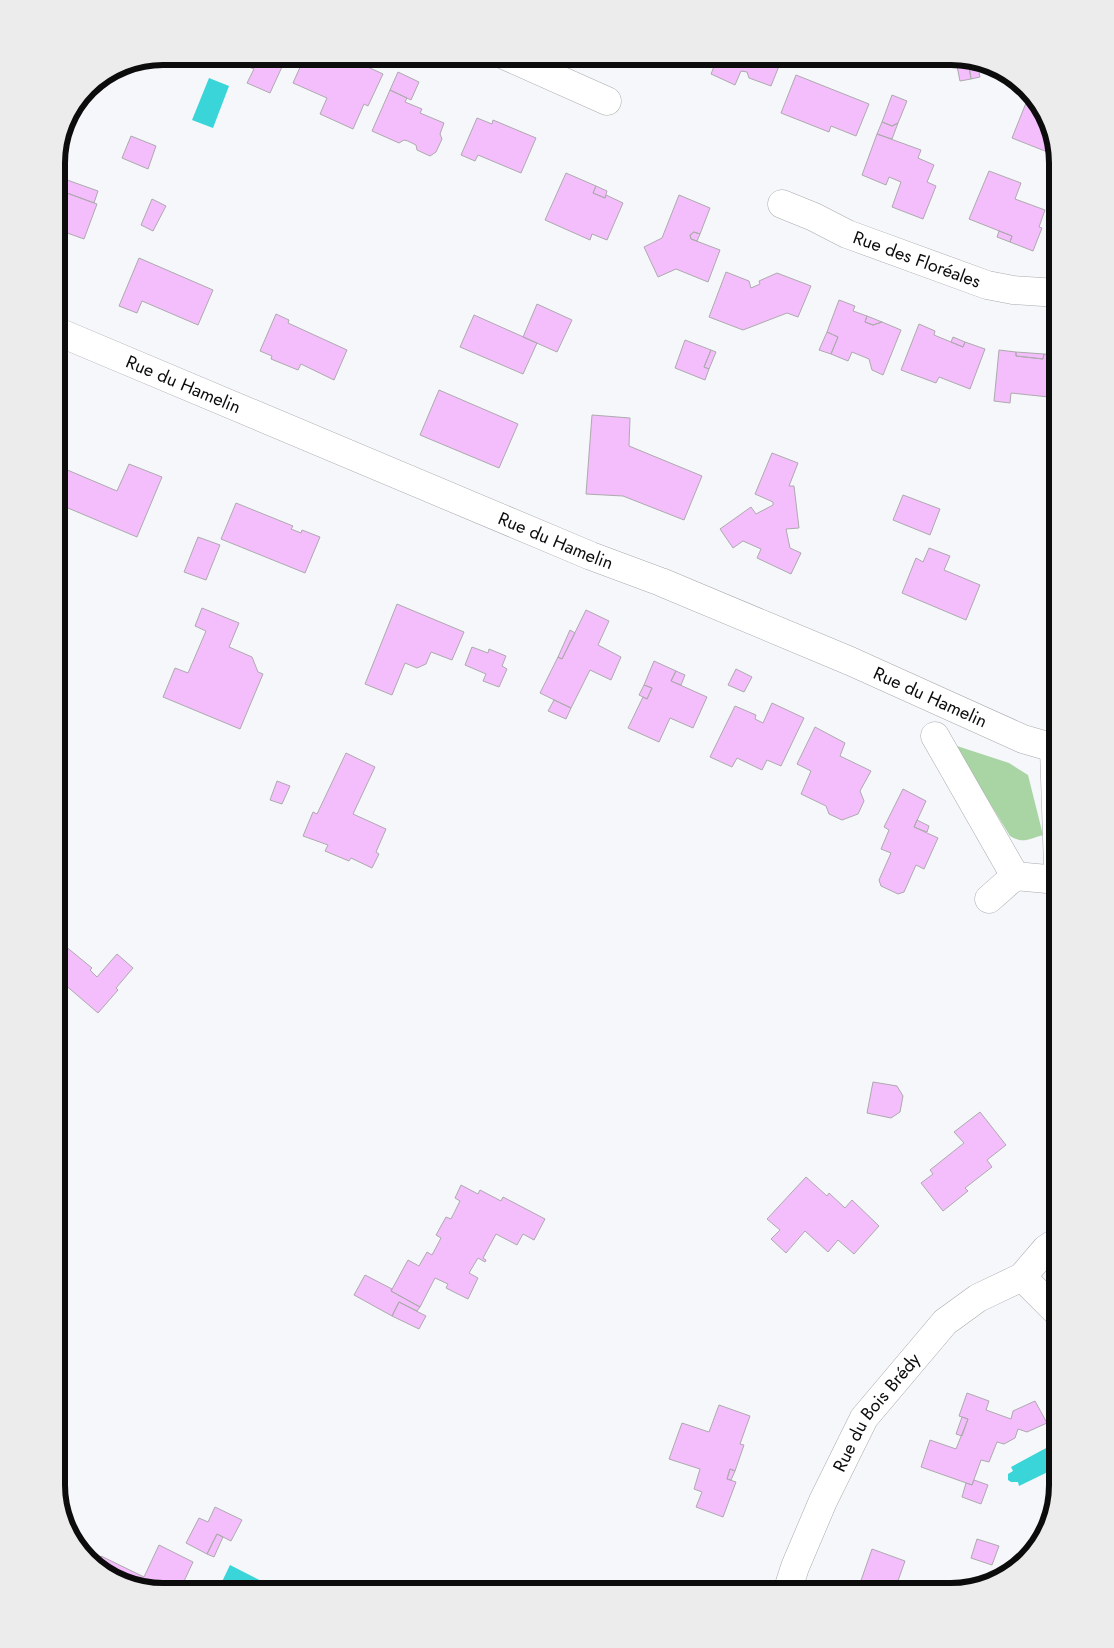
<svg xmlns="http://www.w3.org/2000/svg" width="1114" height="1648" viewBox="0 0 1114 1648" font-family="Jost,sans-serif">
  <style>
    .green { fill: #a9d4a4 }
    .water { fill: #39d5d9 }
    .building { fill: #f3befb; stroke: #adaaad }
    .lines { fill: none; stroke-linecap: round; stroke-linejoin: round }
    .minor-casing { stroke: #a9abae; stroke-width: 29 }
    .minor { stroke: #fff; stroke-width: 28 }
    .labels { text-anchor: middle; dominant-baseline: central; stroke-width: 4; stroke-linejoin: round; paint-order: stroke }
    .street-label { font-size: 18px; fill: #0c0c0d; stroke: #fff }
    .rim { fill: none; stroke: #0c0c0d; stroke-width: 6 }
  </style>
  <rect width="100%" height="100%" fill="#f5f7fb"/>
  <path class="green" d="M954,745L1009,763L1028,775L1043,835C1029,839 1023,844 1010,836Z"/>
  <path class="water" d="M209,78L229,86L213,128L192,120Z
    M1048,1447L1058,1464V1467L1019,1486L1018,1482H1011L1008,1480V1474L1013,1471L1011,1467Z
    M230,1565L283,1592H217Z"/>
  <path class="building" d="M203,56H287L270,93L247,83L254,69L239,63L229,66L215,61L213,67L200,62Z
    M305,56H332L343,62L346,57L383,74L368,106L364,104L353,129L320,114L327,98L293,83Z
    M700,56H783L771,86L749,78L747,72L741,71L735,85L711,74L715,64L700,58Z
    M955,56L968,60L971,79L960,81Z
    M968,60L977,63L980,77L971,79Z
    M398,72L419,82L411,100L390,90Z
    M796,75L869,104L856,136L831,126L829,132L781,113Z
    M390,90L407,98L405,102L422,109L420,113L444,123L440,134L442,139L436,152L430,156L417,150L416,145L408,141L404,140L399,143L372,131Z
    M892,95L907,101L898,123L892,126L882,122Z
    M1026,103L1044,110L1055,155L1012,138Z
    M477,118L492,124L493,120L536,138L521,173L478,155L475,161L461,155Z
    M882,122L892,126L898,123L892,139L877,134Z
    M877,134L921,150L918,158L934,165L927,182L936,186L923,219L892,207L901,182L889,177L886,185L862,175Z
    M131,136L156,146L148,169L122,158Z
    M57,153L64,155L56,176V157Z
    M989,171L1021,183L1015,199L1045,210L1039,227L1042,228L1033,251L1010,242L1012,236L969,219Z
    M566,173L596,186L593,193L605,198L606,195L623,203L607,240L592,234L590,240L545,220Z
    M56,176L98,191L94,203L56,189Z
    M596,186L607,191L605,198L593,193Z
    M56,189L97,204L84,239L56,229Z
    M679,195L710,208L700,234L694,232L690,235L691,239L720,250L708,282L676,269L658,277L644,247L662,238Z
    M152,199L166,206L153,231L141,225Z
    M999,231L1012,236L1010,242L997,237Z
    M694,232L700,234L697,241L691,239L690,235Z
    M139,258L213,290L198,325L142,301L137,313L119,306Z
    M726,272L749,281L751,288L760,284L759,281L777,273L811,286L798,317L787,313L743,330L709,317Z
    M839,300L855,306L853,311L867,316L865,322L873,325L882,322L901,330L883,375L872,370L869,359L852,352L848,361L831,354L838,337L827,332Z
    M537,304L572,320L557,352L523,337Z
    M276,314L289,320L288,323L347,350L334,380L301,364L298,370L271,359L272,356L260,351Z
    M474,315L537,343L523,374L460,347Z
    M867,316L882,322L873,325L865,322Z
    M919,324L935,331L934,335L951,342L963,347L965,342L985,349L970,389L939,377L936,383L901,370Z
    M827,332L838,337L831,354L819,350Z
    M953,337L965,342L963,347L951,342Z
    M685,340L711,350L704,367L709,369L705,380L675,368Z
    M711,350L716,352L709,369L704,367Z
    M999,350L1016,352V356L1043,359L1044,354L1058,355V398L1011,393L1010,403L994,401Z
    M1016,352L1044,354L1043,359L1016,356Z
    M439,390L518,424L499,468L420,435Z
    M592,415L630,418L629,446L702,476L684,520L623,496L586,494Z
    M772,453L798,463L789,486H794L799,528L786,529L790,548L801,553L791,574L757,558L761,549L743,541L733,548L720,529L751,507L756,514L773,505V502L755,494Z
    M129,464L162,477L137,537L56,503V487L65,469L117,491Z
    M903,495L940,509L930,535L893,520Z
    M236,503L293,526L291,529L301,533L302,530L320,537L305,573L221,539Z
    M198,537L220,545L206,580L184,572Z
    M929,548L950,556L944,570L980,585L966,620L902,593L916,558L923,562Z
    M397,604L464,632L452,660L431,652L426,664L417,668L405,663L392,695L365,684Z
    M202,608L239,623L229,647L252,657L258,672L263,674L240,729L163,697L175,668L188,673L206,631L195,626Z
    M586,610L609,621L598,645L621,657L611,680L590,670L571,708L540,693L558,657L562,659Z
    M570,630L575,633L562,659L558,657Z
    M472,647L488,653L489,649L506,656L502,666L507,669L499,687L483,681L486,674L465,665Z
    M654,661L676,671L671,681L707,697L693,728L670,718L659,742L628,728L643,697L647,699L652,688L644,685Z
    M736,669L752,677L744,692L728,685Z
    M676,671L685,675L681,685L671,681Z
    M644,685L652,688L647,699L639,695Z
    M554,700L571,708L566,719L548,711Z
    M772,703L804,718L781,766L767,760L762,770L737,758L732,767L710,757L735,706L756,715L755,719L763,723Z
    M815,727L845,743L840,756L871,771L860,791L864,801L858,814L842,820L829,814L826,806L801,794L811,771L797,764Z
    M346,753L375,767L353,814L386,829L376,852L379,854L372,868L351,858L349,861L325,851L328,845L303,836L313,812L317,814Z
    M277,781L290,786L282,804L270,800Z
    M903,789L926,801L914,827L938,838L924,869L916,865L904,892L898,894L881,886L879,880L891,853L881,849L889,830L884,827Z
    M917,820L929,826L927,832L914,827Z
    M59,941L92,968L90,970L97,977L117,954L133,968L116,988L118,990L98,1013L56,977V944Z
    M873,1082L897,1086L903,1096L900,1112L891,1118L867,1113Z
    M980,1112L1006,1145L987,1160L992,1167L965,1188L968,1191L943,1211L921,1183L933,1174L930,1170L964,1143L954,1132Z
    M806,1177L827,1196L829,1193L845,1208L852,1200L879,1226L854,1254L838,1240L828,1252L805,1231L786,1253L771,1239L780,1230L767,1219Z
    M461,1185L478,1194L480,1190L501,1201L503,1197L545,1219L534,1240L523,1234L517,1245L496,1234L483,1258L486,1260L485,1262L478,1258L469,1273L478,1278L468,1299L446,1288L448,1284L435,1278L420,1307L391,1291L408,1260L419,1266L427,1252L432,1255L441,1238L436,1235L446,1217L451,1219L460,1201L455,1198Z
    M365,1275L392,1289L391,1291L420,1307L417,1311L399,1302L392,1316L354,1295Z
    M399,1302L426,1316L419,1329L392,1316Z
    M967,1393L989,1401L986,1410L1011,1419L1013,1411L1035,1401L1047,1423L1027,1432L1018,1429L1015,1438L1004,1444L997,1442L989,1462L981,1460L972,1485L921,1467L930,1440L956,1449L968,1419L959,1416Z
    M719,1405L750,1416L740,1444L744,1445L735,1471L730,1469L727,1479L736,1482L723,1517L696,1507L702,1492L694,1489L700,1469L669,1459L682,1423L709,1432Z
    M962,1417L968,1419L962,1436L956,1434Z
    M730,1469L735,1471L731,1480L727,1479Z
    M974,1480L988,1485L981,1504L962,1497L966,1483L972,1485Z
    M215,1507L242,1520L231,1541L217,1534L207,1554L186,1543L199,1518L208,1522Z
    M217,1534L223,1537L214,1557L207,1554Z
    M977,1539L999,1546L992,1565L971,1558Z
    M159,1545L193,1562L179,1592H157L104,1574L96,1566L101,1556L144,1577Z
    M872,1549L905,1561L894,1592L885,1590V1592H857Z
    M832,1584L853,1592H830Z"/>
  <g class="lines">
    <g class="minor-casing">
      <g id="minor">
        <path d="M506,56L607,101"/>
        <path id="s1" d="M782,204L814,217L847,234L987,285L1013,290L1058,293"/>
        <path id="s2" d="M56,331L591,556L661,582L850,661L1023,739L1054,748L1058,747"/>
        <path d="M935,736L1015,876L1058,880"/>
        <path d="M1054,748L1058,867"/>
        <path d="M989,899L1015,876"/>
        <path d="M1022,1277L1058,1313"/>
        <path id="s3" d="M787,1592L795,1567L823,1501L864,1418L945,1322L978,1298L1022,1277L1046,1249L1058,1241"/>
      </g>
    </g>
    <use href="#minor" class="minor"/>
  </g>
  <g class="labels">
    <g class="street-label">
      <text stroke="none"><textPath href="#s1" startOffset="146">Rue des Floréales</textPath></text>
      <text stroke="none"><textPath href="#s2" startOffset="138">Rue du Hamelin</textPath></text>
      <text stroke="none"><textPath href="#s2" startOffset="542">Rue du Hamelin</textPath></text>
      <text stroke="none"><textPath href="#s2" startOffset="948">Rue du Hamelin</textPath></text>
      <text stroke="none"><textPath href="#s3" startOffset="202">Rue du Bois Brédy</textPath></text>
    </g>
  </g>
  <path d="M0 0H1114V1648H0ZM163 65H951A98 98 0 0 1 1049 163V1485A98 98 0 0 1 951 1583H163A98 98 0 0 1 65 1485V163A98 98 0 0 1 163 65Z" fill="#ececec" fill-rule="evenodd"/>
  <path class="rim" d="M163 65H951A98 98 0 0 1 1049 163V1485A98 98 0 0 1 951 1583H163A98 98 0 0 1 65 1485V163A98 98 0 0 1 163 65Z"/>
</svg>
